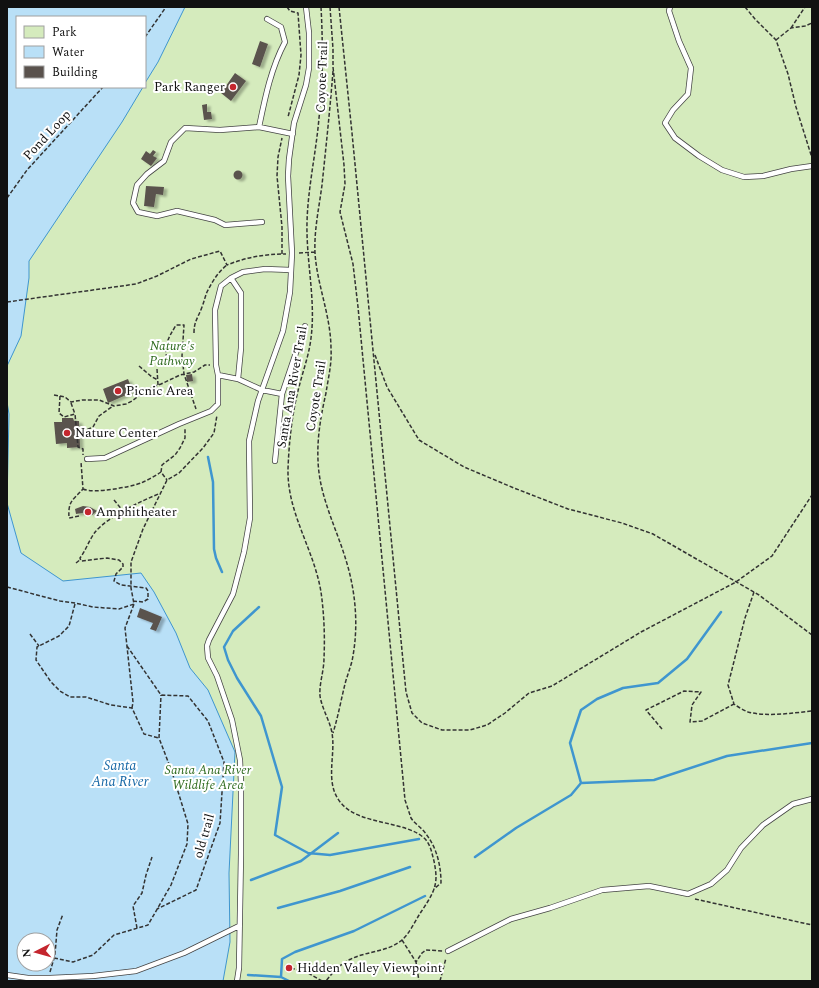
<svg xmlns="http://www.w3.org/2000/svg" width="819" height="988" viewBox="0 0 819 988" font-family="Spectral,serif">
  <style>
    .green { fill: #d5ebbd; fill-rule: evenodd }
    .water { fill: #b9e0f7; stroke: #3f96cf; fill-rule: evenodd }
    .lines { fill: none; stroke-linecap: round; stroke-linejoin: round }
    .stream { stroke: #3f96cf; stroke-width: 2.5 }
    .building { fill: #5a524d; filter: url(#shadow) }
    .lane-casing { stroke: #444; stroke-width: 6 }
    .path { stroke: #333; stroke-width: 1.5; stroke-dasharray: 4 2; stroke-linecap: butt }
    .lane { stroke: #fff; stroke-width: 4.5 }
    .poi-dot { fill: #c4262e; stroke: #fff; stroke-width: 1.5 }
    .labels { text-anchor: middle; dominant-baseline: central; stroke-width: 4; stroke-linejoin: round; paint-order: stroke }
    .street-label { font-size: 13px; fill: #111; stroke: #fff }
    .poi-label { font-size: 13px; fill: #111; stroke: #fff; text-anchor: start }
    .park-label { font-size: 13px; font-style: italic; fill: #2f6b1f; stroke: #fff }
    .water-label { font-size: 14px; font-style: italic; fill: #1768a6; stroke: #fff }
  </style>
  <defs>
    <filter id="shadow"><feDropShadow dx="3.5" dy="2" stdDeviation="1" flood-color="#0004"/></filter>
  </defs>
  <rect width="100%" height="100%" fill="#fffdf5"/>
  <path class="green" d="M7,7H812V981H7ZM17,17H145V87H17ZM24,940H48V964H24Z"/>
  <path class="water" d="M7,7H185L158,62L145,83V17H17V87H143L122,122L29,261V278L21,336L7,366Z
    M7,402L9,414L7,503L21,553L63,581L141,573L154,592L176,633L190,668L208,690L235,752L229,873L230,942L223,981H7ZM24,940H48V964H24Z"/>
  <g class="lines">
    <path class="stream" d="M208,457L213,482L214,549L216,558L222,572
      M259,607L233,631L224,647L228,660L237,678L261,716L282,787L275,835L308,853L330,855L419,839
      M581,783L570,743L581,710L597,699L623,688L658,683L687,659L721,612
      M475,857L516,828L571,795L581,783L654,780L727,756L812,743
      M251,880L301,861L338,833
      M278,908L340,891L410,867
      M248,975L281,977L289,981
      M281,977L282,959L295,952L354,931L425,896"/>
  </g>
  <path class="building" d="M260,41L268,44L260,67L252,64Z
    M235,73L246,81L231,101L221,93Z
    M207,104V112H211L212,119L204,120L202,105Z
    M153,150L156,152L153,156L157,158L151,166L141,159L146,151L150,154Z
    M233.5 175a4.5 4.5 0 1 1 9 0a4.5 4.5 0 1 1-9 0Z
    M146,186L164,187L163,195L156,194L154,207L144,206Z
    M192,374L193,381L187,382L186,375Z
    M128,379L133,392L108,403L103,389Z
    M62,418H73L74,421H79L80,447L67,448V443L56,444L54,422H62Z
    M83,506L90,507L97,511L92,515L88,512L76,514L75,509Z
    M140,608L162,617L156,631L150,629L153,623L137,617Z"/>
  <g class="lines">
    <g class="lane-casing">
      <path id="lane" d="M670,7L669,11L679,41L691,68L688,94L673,110L665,123L675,138L699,156L722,170L744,177L763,176L791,169L812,166
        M259,127C265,98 271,68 285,42L281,27L267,19
        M262,222L225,225L215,220L177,211L157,216L138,212L133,203L137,185L147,174L164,161L171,142L185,128L220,130L259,127L293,134
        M231,278L241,293V348L238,379
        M218,375L216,365L215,310L221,286L231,278L243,272L265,269L291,270
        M282,394L305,326
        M87,459L105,458L179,424L211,411L218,404V375L238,379L262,390L282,394L275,461
        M448,951L511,919L550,908L602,890L649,886L688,894L711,884L727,870L741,848L763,825L793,804L812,799
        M7,975L28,978H50L93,976L136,971L184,953L239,926
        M237,981L239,968L241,854V783L240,760L232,720L217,676L208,658L207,646L209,640L233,594L244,552L250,518L249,441L258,401L283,331L290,292L292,253L288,176L289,159L294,123L306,85L309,68V33L306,7"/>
    </g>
    <path class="path" d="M287,7L290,11L298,13L301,55L299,75L288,117
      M321,7C323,44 323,81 319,118C316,153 308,187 307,222C306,261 316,300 311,338C309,355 303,371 299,387C292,413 289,442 288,469C287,513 314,549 321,592C324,613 325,636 324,658C324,671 319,684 320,696C322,709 330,721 332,733C336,756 324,783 341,803C360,826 408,820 426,840C431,846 432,854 434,861C435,866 436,872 436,877C436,891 428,901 421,912C415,921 410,933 402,940C388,952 367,951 351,959C340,964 333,972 326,981
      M330,7L333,49V67
      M339,7L352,133L406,692L412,713L422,723L442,730H470L487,725L505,713L529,693L552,686L641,632L736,582L772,556L812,495
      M745,7L755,19L776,40L788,74L796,107L812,158
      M791,28L805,7
      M145,37L166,7
      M776,40L791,28L805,26L812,23
      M333,67L344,165L345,184L340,212L353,264L358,307L405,800C407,806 409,812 411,818C415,824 422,828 426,834C437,848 441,866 441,883L434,889
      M333,71C330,109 326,147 322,185C319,208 314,230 315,253C317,285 331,316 331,349C332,364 328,379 326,393C321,415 317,437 318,460C319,495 335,525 345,557C356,591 359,627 352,661C350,669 347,676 345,684C341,700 338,717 333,733
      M7,198L27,170L103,87
      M299,253L315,252
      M282,254V227L277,176L278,157L282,138
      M7,302L136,284L157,276L191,259L220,251L227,265C247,257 265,254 286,254
      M194,333C194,321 198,318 202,307C204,302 205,297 207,292C212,282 218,272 227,265
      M375,355L387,387L419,440L464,467L514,488L568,509L622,523L653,534L759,595L812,635
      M183,362L167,360C164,344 168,339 176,325H184L182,356L184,374L196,409
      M139,366L152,377L158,380
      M157,369L158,385
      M54,395L65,397L71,402L82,400H99L114,406L126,404L132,401L148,389L161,384L180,375L194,372L205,365H210
      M60,396L59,413L64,417L75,414L78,447L83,449V455
      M71,403L75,414
      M76,433L82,432L93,427L99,416L113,406
      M161,472L162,465L175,455L180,448L185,438V429
      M83,489C94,494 130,487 141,483C148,480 155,476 161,472L167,480
      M114,500L123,511
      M79,516L69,518C68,501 72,501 83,489L81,462
      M76,563L81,559
      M7,587L60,601L75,603L93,607L119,609L134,604L131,588V562L143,529L167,480L179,473L203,448L214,433L217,415
      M754,592L745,618L728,685L734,704C738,707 743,710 748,712C767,717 793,713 812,711
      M133,601L143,602L148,599V591L146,588L121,585L114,581L116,574L123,567V564L119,560L107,558L81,561L80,558C86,550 90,538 96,531C109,516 143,500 161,493
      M75,604L69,626L59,636L37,647L36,660L51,682L60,691L70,697H86L111,705L132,708L144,734L159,738
      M30,634L39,646
      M127,646L161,695L188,696L208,721L224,762L220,823L196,890L157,909
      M132,708L133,702L125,628L134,604
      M662,729L646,710L684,691L701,692L692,705L690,722L702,721L734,704
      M695,899L812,925
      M137,928L133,906L142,893L146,875L152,857
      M402,940L416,962L422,953L426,950L443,951
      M54,958L73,962L93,955L114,935L148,925L171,885L187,844L188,824L172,772L159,738L161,695
      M416,962L419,981
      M291,968L308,973L322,981
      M50,972L55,955L57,930L63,914
      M440,981L446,958"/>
    <use href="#lane" class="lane"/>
  </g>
  <g class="poi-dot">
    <circle cx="233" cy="87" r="4"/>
    <circle cx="118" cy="391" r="4"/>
    <circle cx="67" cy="433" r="4"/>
    <circle cx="88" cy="512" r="4"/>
    <circle cx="289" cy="968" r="4"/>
  </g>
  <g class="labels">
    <g class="street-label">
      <text transform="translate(322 77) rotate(-88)">Coyote Trail</text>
      <text transform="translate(47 135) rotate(-47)">Pond Loop</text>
      <text transform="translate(292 387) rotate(-80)">Santa Ana River Trail</text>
      <text transform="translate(316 396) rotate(-81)">Coyote Trail</text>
      <text transform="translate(204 836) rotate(-74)">old trail</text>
    </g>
    <g class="poi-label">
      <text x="225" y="87" text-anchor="end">Park Ranger</text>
      <text x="126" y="391">Picnic Area</text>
      <text x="75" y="433">Nature Center</text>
      <text x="96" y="512">Amphitheater</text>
      <text x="297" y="968">Hidden Valley Viewpoint</text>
    </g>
    <g class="park-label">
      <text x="172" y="346">Nature's<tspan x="172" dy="15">Pathway</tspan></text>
      <text x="208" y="770">Santa Ana River<tspan x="208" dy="15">Wildlife Area</tspan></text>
    </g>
    <g class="water-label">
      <text x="120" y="765">Santa<tspan x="120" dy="16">Ana River</tspan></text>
    </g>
  </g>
  <rect width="819" height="988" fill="none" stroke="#111111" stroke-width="16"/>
  <rect x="16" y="16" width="130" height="72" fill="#ffffff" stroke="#a0a0a0"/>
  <rect x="24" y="26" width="20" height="12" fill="#d5ebbd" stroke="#a0a0a0"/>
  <text x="52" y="36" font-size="12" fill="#111111">Park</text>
  <rect x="24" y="46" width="20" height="12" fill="#b9e0f7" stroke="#a0a0a0"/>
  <text x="52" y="56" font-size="12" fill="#111111">Water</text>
  <rect x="24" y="66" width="20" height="12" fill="#5a524d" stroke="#a0a0a0"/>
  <text x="52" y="76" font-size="12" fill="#111111">Building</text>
  <g transform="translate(36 952) rotate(264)"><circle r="19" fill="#ffffff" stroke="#a0a0a0"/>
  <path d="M0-3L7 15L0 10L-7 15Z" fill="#c4262e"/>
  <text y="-6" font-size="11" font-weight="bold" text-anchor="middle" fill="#111111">N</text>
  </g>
</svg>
